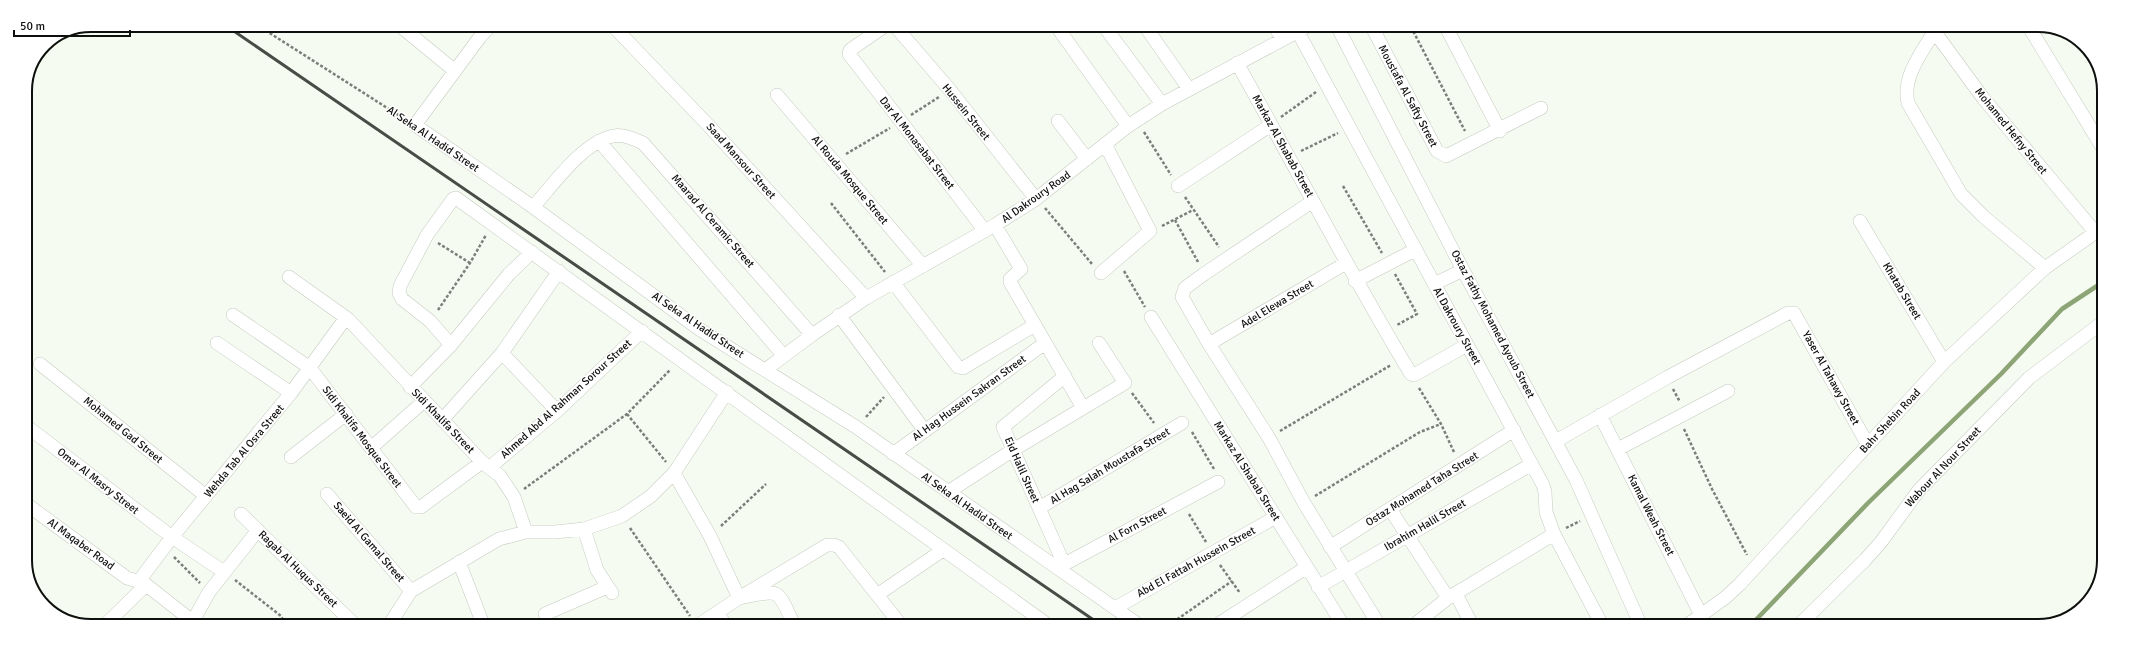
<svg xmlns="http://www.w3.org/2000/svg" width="2129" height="651" viewBox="0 0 2129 651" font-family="Signika,sans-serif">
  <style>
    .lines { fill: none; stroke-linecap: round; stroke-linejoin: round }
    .stream { stroke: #8ca476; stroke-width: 4.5 }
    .minor-casing { stroke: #c5cbc1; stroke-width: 14 }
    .path { stroke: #7b7f78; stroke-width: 2.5; stroke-dasharray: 3 2; stroke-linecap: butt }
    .minor { stroke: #fff; stroke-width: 13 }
    .rail { stroke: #484b46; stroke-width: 3 }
    .labels { text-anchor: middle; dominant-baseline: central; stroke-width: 3; stroke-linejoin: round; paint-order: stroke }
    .street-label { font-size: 11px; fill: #0e100d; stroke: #fff }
    .rim { fill: none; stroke: #0e100d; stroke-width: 2 }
  </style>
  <rect width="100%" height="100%" fill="#f5fbf0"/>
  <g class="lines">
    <path class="stream" d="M1750,626L1868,503L2001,374L2062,309L2103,282"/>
    <g class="minor-casing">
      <path id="minor" d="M399,25L455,71
        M491,25L480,37L415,125L533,207L699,329L856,427L1139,625
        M613,26L709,126L866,298
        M885,26L850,50L849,54L985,231
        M895,26L950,90L1036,199
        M1104,26L1162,104
        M1145,26L1189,89
        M1274,26L1283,39
        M1337,26L1463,270L1576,480L1641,626
        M1057,27L1128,126
        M1372,27L1437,151L1446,156L1541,108
        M1446,27L1500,131
        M1931,27L1983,98L2095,232
        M2029,27L2104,150
        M1298,32L1543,485L1545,492L1546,512L1554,534L1602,625
        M1934,32C1921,54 1902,77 1908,103L1961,194L1984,217L2045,268
        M1237,63C1295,166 1349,272 1411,374L1414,375L1467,345
        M777,95L923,266
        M1058,121L1087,159
        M599,141L784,356
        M1178,186L1271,125
        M1313,201L1204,274L1185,288L1182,297L1209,344L1269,438L1304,503L1379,625
        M533,207C553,185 583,142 613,136C624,134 634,139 643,143L812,335
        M1860,221L1944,362
        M995,225L1021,269L1010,279V282L1083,408
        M1101,273L1150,231L1105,144
        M289,277L348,319L482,462L500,476L514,497L526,532
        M1355,281L1415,250
        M893,282L958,367L963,368L1035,325
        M1434,284L1463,270
        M233,315L310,368L416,507H421L482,462
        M839,315L925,431
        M1151,317L1343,625
        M217,343L291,393
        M1209,344L1346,263
        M451,345L430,321L402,299L399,293L400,286L427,235L453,199L456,198L1048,625
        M502,353L557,411
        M40,364L206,496
        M765,370L812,335L866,298L995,225L1036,199L1128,126L1162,104L1308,26
        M410,387L451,345L509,274L532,252
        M1600,415L1701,615
        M442,420L502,353L559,271
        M25,425L172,537L224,572
        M1556,441L1668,377L1788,313H1794L1868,445
        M371,448L424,401
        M1618,449L1728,391
        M893,454L1045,343
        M291,457L346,414
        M490,467L557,411L642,331
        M674,473L710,536L739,598C781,590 776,586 794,625
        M948,492L1013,450L1125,383L1099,343
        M327,494L411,591
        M25,503L127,578L144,583L196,624
        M1039,508L1182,423
        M1390,509L1448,598
        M241,514L354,624
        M584,529L597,570L612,593
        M1330,547L1514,430
        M459,562L483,624
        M1064,564L1003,427L1065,376
        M1057,568L1218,482
        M139,581L172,537L291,393L345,319
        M1318,587L1532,464
        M1456,594L1472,625
        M877,595L943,550
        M1115,608L1276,517
        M717,613L725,624
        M545,614L607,587
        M193,621L209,592L258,530
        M106,624L146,585
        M390,624L411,591L499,539L526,532H555L584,529L622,516L651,496L674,473L727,392
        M700,624L739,598L827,545H834L839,547L901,625
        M1217,625L1307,567
        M1414,625L1448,598L1554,534
        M1686,626L1726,597L1740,584L1944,362L2045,268L2103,227
        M1798,626L1865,560L1881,542L1919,490L2029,378L2103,322"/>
    </g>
    <path class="path" d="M257,25L403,118
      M1411,27L1465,131
      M911,115L939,97
      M1281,117L1316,92
      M1144,132L1171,175
      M1301,151L1338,133
      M846,154L890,128
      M1343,186L1382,253
      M1185,197L1219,247
      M831,203L885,272
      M1045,208L1092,264
      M1175,220L1198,262
      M1162,226L1193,210
      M438,243L470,263
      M1124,271L1145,307
      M1395,274L1417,314L1397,325
      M438,310L470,263L486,235
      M1419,388L1441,424L1454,452
      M1673,389L1680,402
      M1132,393L1154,423
      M627,414L666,462
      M866,417L884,397
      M1684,429L1712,489L1747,555
      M1280,431L1391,365
      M1192,432L1214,469
      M524,489L627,414L670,370
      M1315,496L1420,432L1441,424
      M1189,514L1206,542
      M721,526L766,484
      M630,528L690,616
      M1566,528L1580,521
      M174,557L200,583
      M1220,565L1240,593
      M235,580L281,616L285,624
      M1169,625L1232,581"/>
    <use href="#minor" class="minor"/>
    <path class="rail" d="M225,25L1101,625"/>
  </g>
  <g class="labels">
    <g class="street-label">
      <text transform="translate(1408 96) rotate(62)">Moustafa Al Safty Street</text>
      <text transform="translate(966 112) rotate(51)">Hussein Street</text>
      <text transform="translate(2011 131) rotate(51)">Mohamed Hefny Street</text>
      <text transform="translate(433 139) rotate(34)">Al Seka Al Hadid Street</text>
      <text transform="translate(917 143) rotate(52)">Dar Al Monasabat Street</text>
      <text transform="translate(1283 146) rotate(61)">Markaz Al Shabab Street</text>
      <text transform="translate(741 161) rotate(48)">Saad Mansour Street</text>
      <text transform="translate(850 180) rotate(50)">Al Rouda Mosque Street</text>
      <text transform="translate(1036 197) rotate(-35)">Al Dakroury Road</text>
      <text transform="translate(713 221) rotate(49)">Maarad Al Ceramic Street</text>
      <text transform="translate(1902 291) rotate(59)">Khatab Street</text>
      <text transform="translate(1277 304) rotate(-31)">Adel Elewa Street</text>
      <text transform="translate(1493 324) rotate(62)">Ostaz Fathy Mohamed Ayoub Street</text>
      <text transform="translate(698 325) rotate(34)">Al Seka Al Hadid Street</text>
      <text transform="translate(1457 326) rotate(61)">Al Dakroury Street</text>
      <text transform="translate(1831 378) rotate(61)">Yaser Al Tahawy Street</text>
      <text transform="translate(969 398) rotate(-36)">Al Hag Hussein Sakran Street</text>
      <text transform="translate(566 399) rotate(-42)">Ahmed Abd Al Rahman Sorour Street</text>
      <text transform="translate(443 421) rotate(46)">Sidi Khalifa Street</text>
      <text transform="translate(1890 421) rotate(-47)">Bahr Shebin Road</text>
      <text transform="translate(123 430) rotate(39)">Mohamed Gad Street</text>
      <text transform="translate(362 437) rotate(53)">Sidi Khalifa Mosque Street</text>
      <text transform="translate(244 451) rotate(-50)">Wehda Tab Al Osra Street</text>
      <text transform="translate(1110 466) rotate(-31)">Al Hag Salah Moustafa Street</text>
      <text transform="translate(1943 467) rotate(-47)">Wabour Al Nour Street</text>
      <text transform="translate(1022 470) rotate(66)">Eid Halil Street</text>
      <text transform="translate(1247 471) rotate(58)">Markaz Al Shabab Street</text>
      <text transform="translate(98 481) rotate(38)">Omar Al Masry Street</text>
      <text transform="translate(1422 489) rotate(-32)">Ostaz Mohamed Taha Street</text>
      <text transform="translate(967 506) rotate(35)">Al Seka Al Hadid Street</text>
      <text transform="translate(1651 515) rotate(63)">Kamal Weah Street</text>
      <text transform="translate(1137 525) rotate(-28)">Al Forn Street</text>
      <text transform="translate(1425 525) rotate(-30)">Ibrahim Halil Street</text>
      <text transform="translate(369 542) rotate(49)">Saeid Al Gamal Street</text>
      <text transform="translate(81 544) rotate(36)">Al Maqaber Road</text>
      <text transform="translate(1196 562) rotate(-29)">Abd El Fattah Hussein Street</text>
      <text transform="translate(298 569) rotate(44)">Ragab Al Huqus Street</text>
    </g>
  </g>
  <path d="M0 0H2129V651H0ZM91 32H2038A59 59 0 0 1 2097 91V560A59 59 0 0 1 2038 619H91A59 59 0 0 1 32 560V91A59 59 0 0 1 91 32Z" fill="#fff" fill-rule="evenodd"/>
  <path class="rim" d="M91 32H2038A59 59 0 0 1 2097 91V560A59 59 0 0 1 2038 619H91A59 59 0 0 1 32 560V91A59 59 0 0 1 91 32Z"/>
  <path d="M14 30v6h116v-6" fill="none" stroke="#0e100d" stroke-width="2"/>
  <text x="20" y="30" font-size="12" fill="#0e100d" stroke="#ffffff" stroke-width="3" paint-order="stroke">50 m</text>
</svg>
